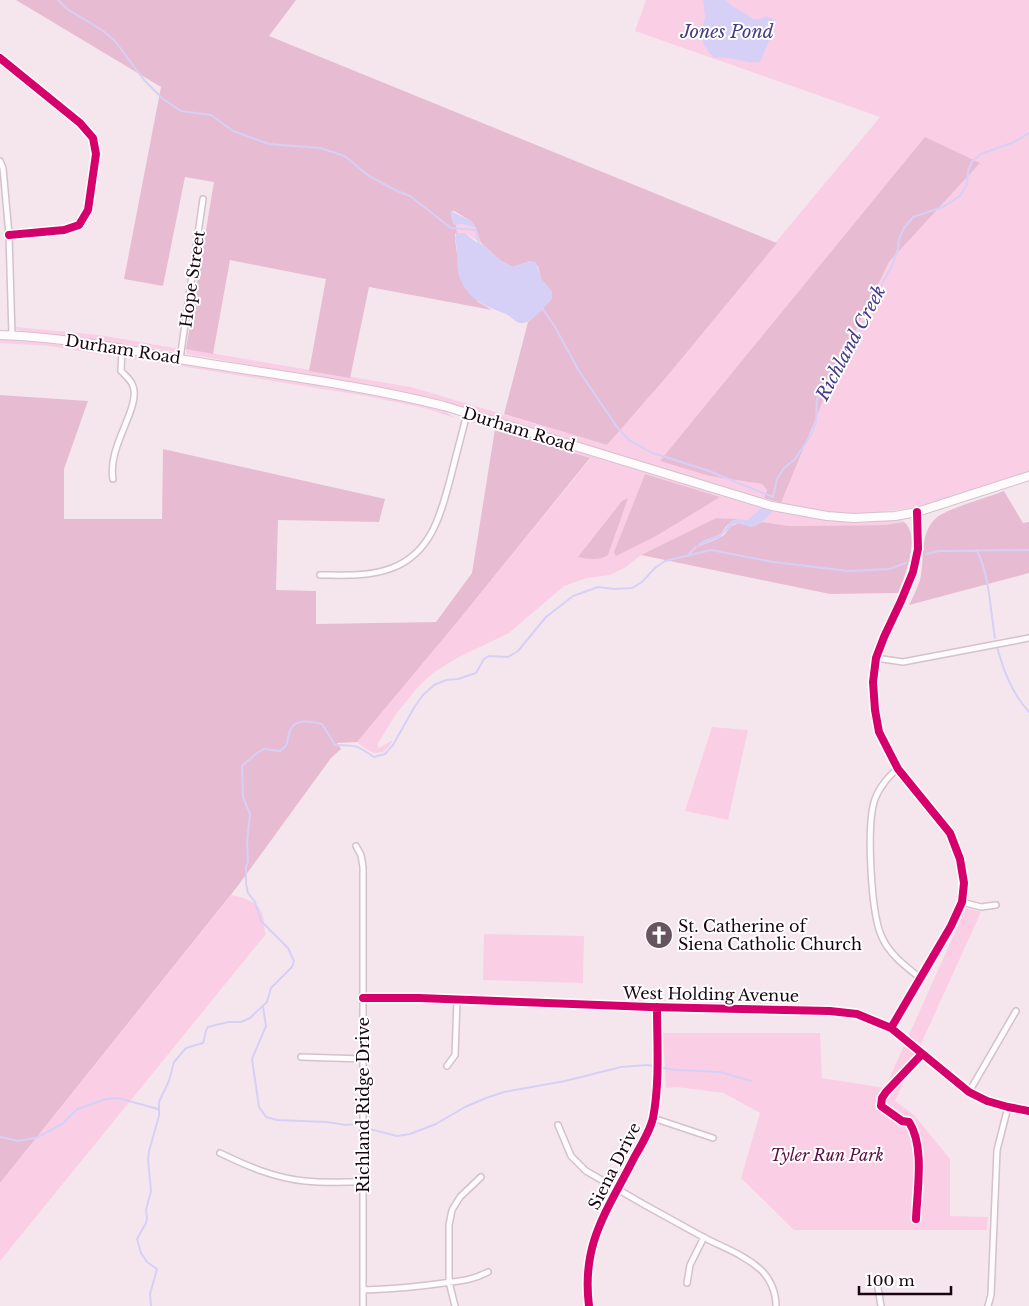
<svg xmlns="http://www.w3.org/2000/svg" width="1029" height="1306" viewBox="0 0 1029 1306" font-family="'Libre Baskerville',serif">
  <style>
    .green { fill: #facfe5; fill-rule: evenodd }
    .forest { fill: #e7bcd2 }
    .water { fill: #d6d0f7 }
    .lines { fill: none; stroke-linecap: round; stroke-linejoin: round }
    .stream { stroke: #d6d0f7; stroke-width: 2 }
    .street-casing { stroke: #d4c1cb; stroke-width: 8 }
    .primary-casing { stroke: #d4c1cb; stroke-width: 10 }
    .street { stroke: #fefbfc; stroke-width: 5 }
    .primary { stroke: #fefbfc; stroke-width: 8 }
    .cycleway-casing { stroke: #fff; stroke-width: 11 }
    .cycleway { stroke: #d6006c; stroke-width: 8 }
    .labels { text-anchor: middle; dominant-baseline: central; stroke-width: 4; stroke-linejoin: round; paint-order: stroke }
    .street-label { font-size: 16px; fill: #190511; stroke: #fff }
    .poi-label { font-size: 16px; fill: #190511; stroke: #fff; text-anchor: start }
    .park-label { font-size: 16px; font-style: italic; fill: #5c0e40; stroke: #fff }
    .water-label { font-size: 18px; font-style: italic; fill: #483c88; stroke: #fff }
  </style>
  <rect width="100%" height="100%" fill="#f5e6ed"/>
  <path class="green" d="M646,0H1029V472C971,491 915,513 853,514C829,515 805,509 781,503L830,384L889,262L979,163L661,461L709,476L762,484L767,490L764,498L429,398L394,390L187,354L186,349L411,387L607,445L880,117L635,31Z
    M462,224L476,228L481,243L465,233H457L456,225Z
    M16,327L99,335L180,349L177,352L124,344L24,332L16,329Z
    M0,338L75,345L112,352L111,356L49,346L0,343Z
    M131,355L270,376L394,398L434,407L444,410L455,418L424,408L366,396L131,358Z
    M481,421L788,513C826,521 863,523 902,520L904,522L885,525L788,526L762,522L773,511L762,508L748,520L716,518L641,555L626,567L610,575L587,578L564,586L509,633L457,658L433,673L418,687L396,714L377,745L379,748L393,740C382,760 371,754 357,742L458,621L590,459L471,422ZM645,474L719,497L658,535L614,553Z
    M712,727L748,730L728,820L685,811Z
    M231,895C242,897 259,902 262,913C265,921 263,927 266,934L0,1261V1183Z
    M966,908L981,912L895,1101L914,1115L950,1159V1216L988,1217L987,1230H794L741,1178L760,1113L724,1093L677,1087L666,1088L663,1033H820L822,1078L885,1088Z
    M484,934L584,936L583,983L483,980Z"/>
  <path class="forest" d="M16,0H296L269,36L777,243L668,375L607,445L504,414L528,322L543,309L552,292L541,279L538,266L530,261L513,267L501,261L481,243L476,228L471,221L454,211H452L453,223L456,225L457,233L455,234V239L460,274L478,302L492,310L369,287L350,378L309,371L326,279L230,260L213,354L186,349L214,182L185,177L163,286L124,279L161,87Z
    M925,137L980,163L889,262L830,384L781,503L764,498L767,490L762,484L709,476L660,461Z
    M0,395L88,401L64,469V519H162L163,449L385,499L379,522L278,520L276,590L316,591V624L436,622L472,573L495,429L590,458L458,621L357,742L337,743L341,749L331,758L237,887L0,1183Z
    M645,474L720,497L658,535L616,556L614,552Z
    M1004,491L1023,523L1029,522V573L909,605C913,597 917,589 920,580C925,561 919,533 936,518C946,509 989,497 1004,491Z
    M628,498L608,555C598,561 588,559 578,557L622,501Z
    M716,518L738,519C728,522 726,526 721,534C713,538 702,540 697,547L715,540L724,535L730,527L738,523L754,526L762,522L789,526L885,525L904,522C921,535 905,577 898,593L830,594L641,555Z"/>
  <path class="water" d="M703,0H726L732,6L754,19H760L766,16L775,20L773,32L760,62C745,64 729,55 714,58L708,51L703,43L702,28L705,17Z
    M451,211L471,221L476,228L462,224L456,225L453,223L450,212Z
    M456,233H465L476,242L483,245L501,261L513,267L530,261L536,262L541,279L552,292V299C546,305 532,323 523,323C516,324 512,317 506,314C486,306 472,303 461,281C455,269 459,252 455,239Z
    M761,508L773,511L762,522L754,526L750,527L738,523L734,524L719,538L695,548L702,541L721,534L731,521L738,519L748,520Z"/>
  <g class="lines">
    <path class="stream" d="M58,0L67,9L102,30L115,41L144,80L163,99L181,111L211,115L233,131L269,144L320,148L339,154L346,157L369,176L397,191L410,196L451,228L476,230L479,244
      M542,308L555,327L579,371L617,427L629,440L650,452L709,471L773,497L777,479L784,468L795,459L811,435L816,422L817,399L829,377L844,362L857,338L878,291L892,266L898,249L899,239L904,228L913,217L943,207L960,196L967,184L968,171L972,162L981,154L1014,142L1029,133
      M977,550C990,578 990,608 995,638
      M689,554L696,547
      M926,554L939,551L1029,550
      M997,647C1004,672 1012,693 1029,712
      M263,1007L266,1026L252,1059L259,1107L266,1117L277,1120L327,1122L346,1125L359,1124L361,1126
      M365,1128L397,1136L410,1134L436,1124L465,1107L486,1098L504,1092L565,1081L621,1067L647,1065L676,1070L720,1072L751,1081
      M0,1137L18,1141L36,1138L62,1124L77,1109L106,1099L118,1098L158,1109
      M151,1306L150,1294L157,1269L147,1262L141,1253L137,1239L146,1223L147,1218L146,1210L151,1191L148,1160L149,1151L159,1116V1102L169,1081L174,1062L186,1048L203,1043C206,1037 204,1032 208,1027L228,1022H241L250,1018L267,1002L271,988L292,967L294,961L288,948L261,921L255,902L248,893L246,884V868L248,861L247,843L250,814L243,797L242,766L257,753L264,749L280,751L286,746C288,741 288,735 290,731C295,717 312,722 322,724L335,745C357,746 355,744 374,757L385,754L393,745L415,706L423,695L434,685L446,680L458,679L476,673L484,659L489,656L508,657L518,651L546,617L573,596L598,587L614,589L632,588L642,582L656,567L665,561L711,550L773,562L848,571L889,569L906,563"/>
    <g class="street-casing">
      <path id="street" d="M0,58L80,123L93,138L96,154L88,210L79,225L64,230L9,235
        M0,161L3,168L9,235L12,336
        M180,359L203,199
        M113,479C107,446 141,408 133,386C131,380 125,375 121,371L122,348
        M320,575C343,575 369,577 392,568C432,553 441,513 451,476C456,455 462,434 467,413
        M876,658L903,662L1029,638
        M898,769C889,775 879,788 875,799C866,824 871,911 881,935C888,953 905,966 919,977
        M356,846L361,855L363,867V1306
        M962,902L981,907L996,905
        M363,998H419L650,1007L830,1011L857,1014L891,1028L969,1092L987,1101L1008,1107L1029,1111
        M891,1028L951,926L962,902L964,883L960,859L950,833L898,769L879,732L875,710L873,682L876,658L884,637L901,601L913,572L918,549L917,512
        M301,1057L363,1059
        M447,1066L455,1055L457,1000
        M969,1092L1016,1011
        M653,1118L713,1138
        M558,1125L571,1156L586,1171C625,1194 664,1216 703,1237C722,1247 743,1254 760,1269C770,1278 776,1292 776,1306
        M220,1153C247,1166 274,1178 305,1181C324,1183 344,1182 363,1182
        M687,1283L690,1265L704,1237
        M878,1288L881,1306
        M363,1290C390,1289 417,1287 444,1283C460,1281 473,1280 488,1272
        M455,1306L449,1282V1225L452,1210L460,1197L481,1177
        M589,1306C581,1242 608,1210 635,1156C642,1144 650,1131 653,1118C660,1082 657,1043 657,1007
        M988,1306L991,1295L997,1150L1008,1107"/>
    </g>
    <g class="primary-casing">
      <path id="primary" d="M0,335C61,337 120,348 180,359C268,374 357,384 444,406L772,506L827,516L854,518L895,516L917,512L1029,476"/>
    </g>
    <use href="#street" class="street"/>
    <use href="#primary" class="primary"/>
    <g class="cycleway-casing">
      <path id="cycleway" d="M0,58L80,123L93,138L96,154L88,210L79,225L64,230L9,235
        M363,998H419L650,1007L830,1011L857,1014L891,1028L969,1092L987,1101L1008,1107L1029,1111
        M891,1028L951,926L962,902L964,883L960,859L950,833L898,769L879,732L875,710L873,682L876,658L884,637L901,601L913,572L918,549L917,512
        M916,1219C917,1191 925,1146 909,1122L902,1121L881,1106L882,1098L886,1092L922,1054
        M589,1306C581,1242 608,1210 635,1156C642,1144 650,1131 653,1118C660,1082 657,1043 657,1007"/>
    </g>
    <use href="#cycleway" class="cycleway"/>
  </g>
  <defs>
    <g id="church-disc" transform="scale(1.4375)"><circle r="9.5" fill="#66545e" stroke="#fff"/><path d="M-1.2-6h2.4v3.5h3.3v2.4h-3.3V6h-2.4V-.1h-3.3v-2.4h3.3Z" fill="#fff"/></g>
  </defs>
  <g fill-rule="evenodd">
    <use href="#church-disc" x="659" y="935"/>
  </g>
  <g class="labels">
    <g class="street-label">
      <text transform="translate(192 279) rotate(-82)">Hope Street</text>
      <text transform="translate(123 349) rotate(9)">Durham Road</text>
      <text transform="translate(519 429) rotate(17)">Durham Road</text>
      <text transform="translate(711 994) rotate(1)">West Holding Avenue</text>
      <text transform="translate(363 1105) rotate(-90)">Richland Ridge Drive</text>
      <text transform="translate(614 1166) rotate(-63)">Siena Drive</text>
    </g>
    <g class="poi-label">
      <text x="678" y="926">St. Catherine of<tspan x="678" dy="18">Siena Catholic Church</tspan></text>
    </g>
    <g class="park-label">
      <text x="827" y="1155">Tyler Run Park</text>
    </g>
    <g class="water-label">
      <text x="727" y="32">Jones Pond</text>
      <text transform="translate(851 343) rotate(-62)">Richland Creek</text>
    </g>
  </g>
  <path d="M859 1286v8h92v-8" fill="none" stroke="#190511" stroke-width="2.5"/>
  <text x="866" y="1286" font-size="15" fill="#190511" stroke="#ffffff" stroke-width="4" paint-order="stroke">100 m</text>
</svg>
